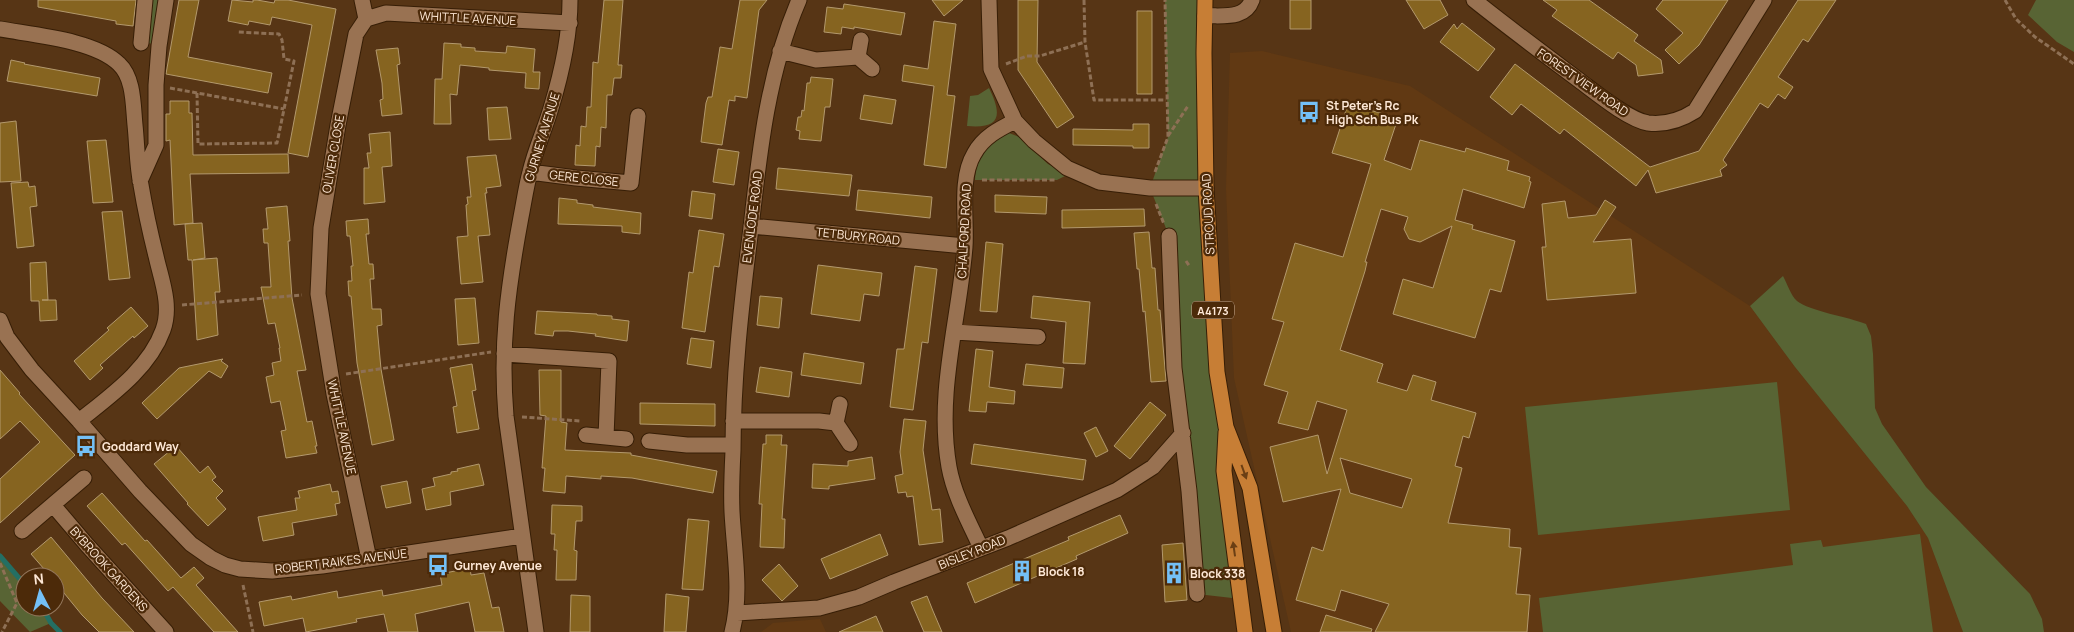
<svg xmlns="http://www.w3.org/2000/svg" width="2074" height="632" viewBox="0 0 2074 632" font-family="Manrope,sans-serif">
  <style>
    .built { fill: #613913 }
    .green { fill: #586434 }
    .lines { fill: none; stroke-linecap: round; stroke-linejoin: round }
    .stream { stroke: #246f63; stroke-width: 5 }
    .building { fill: #866420; stroke: #b3996d; fill-rule: evenodd }
    .minor-casing { stroke: #371e06; stroke-width: 17 }
    .major-casing { stroke: #371e06; stroke-width: 17 }
    .path { stroke: #8e7055; stroke-width: 3; stroke-dasharray: 5 2.5; stroke-linecap: butt }
    .minor { stroke: #997252; stroke-width: 15 }
    .major { stroke: #c77e35; stroke-width: 15 }
    .oneway { fill: #6b3f14 }
    .labels { text-anchor: middle; dominant-baseline: central; stroke-width: 4.5; stroke-linejoin: round; paint-order: stroke }
    .shield { fill: #4c2a09; stroke: #c9af98; stroke-width: 1 }
    .shield-label { font-size: 11px; font-weight: bold; fill: #fee8d6 }
    .street-label { font-size: 12px; fill: #fee8d6; stroke: #4c2a09 }
    .poi-label { font-size: 12px; font-weight: bold; fill: #fee8d6; stroke: #4c2a09; text-anchor: start }
  </style>
  <rect width="100%" height="100%" fill="#573515"/>
  <path class="built" d="M1262,51L1410,86L1750,306L1795,367L1907,506L1928,538L1963,632H1291L1234,378L1226,189L1230,53Z
    M820,619L826,632H761L773,623Z"/>
  <path class="green" d="M148,0H163L157,45L144,42Z
    M1165,0H1205L1206,188L1241,599L1197,594L1169,236L1150,188L1168,137Z
    M2036,0H2074V52L2057,42L2028,15Z
    M989,88C1003,116 1000,129 967,126L970,96L978,95Z
    M1009,133L1019,137L1048,164L1069,174L1057,180H975C976,159 987,137 1009,133Z
    M1783,276C1787,283 1791,296 1797,301C1809,311 1849,317 1866,324L1871,336L1873,354L1875,408L1882,424L1926,487L2030,594L2042,619L2044,632H1963L1928,538L1907,506L1795,367L1750,306Z
    M1777,382L1790,510L1538,535L1525,407Z
    M1920,534L1933,632H1543L1539,598L1793,565L1790,544L1821,540L1823,547Z
    M0,556L25,585V607H42L51,623L30,632L0,601Z"/>
  <g class="lines">
    <path class="stream" d="M0,556L25,585
      M42,607L51,623L60,632"/>
  </g>
  <path class="building" d="M38,0H136L133,26L116,24V21L38,7Z
    M179,0H199L188,57L272,73L268,93L166,74Z
    M232,0L253,2V0H257L274,3L275,0H288L336,9L308,157L288,153L312,25L272,17L270,25L249,21L248,25L228,21Z
    M604,0H623L618,65H622L621,78H614L612,95H607L606,128L601,127L600,147L596,146L595,166L575,165L576,145L580,146L581,126L586,127L587,107H591L593,62L598,63Z
    M740,0H767L759,10L747,98L735,96V101L729,100L722,145L701,142L706,103L708,97H712L720,47L732,49Z
    M932,0H963L944,16Z
    M1018,0H1038L1037,62L1074,117L1057,128L1018,70Z
    M1290,0H1311V29H1290Z
    M1406,0H1440L1448,15L1424,29Z
    M1543,0H1589L1638,35L1634,41L1661,60L1663,73L1638,76L1636,65L1618,52L1613,59L1552,16L1557,10Z
    M1663,0H1728L1699,45L1679,64L1665,50L1683,33L1656,9Z
    M1798,0H1836L1808,42L1803,39L1778,77L1793,87L1785,99L1778,94L1768,108L1760,103L1723,160L1727,165L1720,170L1722,176L1656,193L1648,170L1636,186L1564,129L1560,134L1521,104L1512,115L1490,97L1515,64L1650,167L1699,151Z
    M844,4L905,13L901,35L854,27V29L842,27L841,34L824,32L827,7L843,9Z
    M1137,11H1152V94H1137Z
    M934,21L956,24L947,95L955,96L946,168L924,165L934,86L902,81L904,65L928,69Z
    M1462,23L1495,49L1478,71L1440,42L1454,24L1457,29Z
    M444,43L461,44V47L475,48V51L506,53L507,46L535,49L533,72H540L539,89L525,88L526,73L489,70V68L460,65L457,95L450,94L451,124H434L435,79H442Z
    M398,48L400,64L397,65L402,114L382,116L380,100L383,99L382,83L376,50Z
    M11,60L25,63L24,64L100,78L97,96L7,81Z
    M811,77L833,79L830,107H825L821,141L799,139L800,131L796,130L798,117H801L802,110L804,111L807,83H810Z
    M864,95L896,100L892,124L860,119Z
    M170,101H189V113H192L193,155L288,154L289,173L190,174L193,223L174,225L170,140L166,141V114H170Z
    M1348,104L1398,118L1384,160L1411,170L1420,140L1465,152L1466,148L1509,161L1507,170L1530,177L1529,181L1531,182L1524,208L1463,189L1455,220L1473,225L1472,229L1515,241L1501,292L1490,289L1475,338L1393,314L1403,279L1433,288L1452,226L1420,242L1409,239L1404,229L1408,217L1381,209L1365,262H1367L1365,271L1340,350L1383,364L1377,382L1407,391L1413,375L1436,382L1431,400L1476,413L1469,438L1463,436L1455,466L1462,468L1448,523L1510,529L1509,547L1521,548L1516,594L1530,595L1527,632H1375L1389,604L1341,590L1335,611L1296,600L1312,547L1323,551L1341,489L1283,502L1270,447L1318,435L1327,474L1347,410L1317,401L1308,430L1278,423L1288,392L1264,385L1284,322L1272,319L1295,243L1343,257L1371,164L1332,153ZM1340,458L1412,479L1402,508L1350,493Z
    M507,107L511,139L489,140L487,108Z
    M16,121L21,181L0,182V123Z
    M1133,124H1149V148H1133V146L1073,145V129L1133,130Z
    M390,132L392,166L382,167L385,202L364,204V168H369L367,153H371L369,134Z
    M106,140L113,202L93,203L87,141Z
    M718,149L739,152L734,185L713,182Z
    M496,155L501,186L486,188L487,193H485L490,235L478,236L483,282L461,284L457,237L468,236L466,205L468,204L467,197H471L467,157Z
    M778,168L852,175L849,196L776,189Z
    M28,182L29,187L35,186L37,206L30,207L34,246L17,248L11,183Z
    M858,190L932,197L930,218L856,210Z
    M692,191L715,194L712,219L689,216Z
    M995,195L1047,197L1046,214L995,212Z
    M559,198L577,200V203L593,205V207L641,213L640,234L622,232V226L558,224Z
    M1605,200L1616,207L1593,242L1631,239L1636,293L1547,300L1542,247H1546L1542,204L1565,201L1568,218L1596,215Z
    M287,206L290,241H288L292,298L306,370L297,371L307,422L312,421L317,446H315L317,453L286,458L281,431L286,430L280,401L271,403L266,377L274,375L272,363L281,361L279,348H280L275,323L268,324L261,287H271L268,243H264L263,229H268L266,208Z
    M1144,209L1145,226L1062,228V210Z
    M122,211L130,278L109,280L102,212Z
    M368,219L369,234H366L369,264H373L374,279H370L372,309H381L382,325L377,326L381,369L394,440L372,445L357,363L351,296H349L348,281H352L351,266H353L350,236H347L346,221Z
    M202,223L205,258L193,260L217,258L220,292H215L218,335L197,340L192,260H188L185,224Z
    M699,230L724,234L719,267L714,266L705,332L682,328L689,272L693,273Z
    M1149,232L1152,268H1155L1158,310H1160L1166,381L1151,382L1145,311L1143,312L1139,269H1137L1134,233Z
    M986,242L1003,244L997,312L980,311Z
    M46,262L48,300H42H56L57,320L40,321L39,301H31L30,263Z
    M818,265L882,273L879,296L864,294L860,321L811,314Z
    M915,266L937,269L928,343L922,342L913,410L890,407L897,349H904Z
    M760,296L782,298L779,328L757,325Z
    M1033,296L1090,302L1085,364L1063,363L1066,322L1031,318Z
    M475,298L479,343L458,345L455,299Z
    M131,307L148,326L134,338L133,336L100,365L103,368L90,380L74,361L109,330L107,328Z
    M537,311L597,314V315L612,316V319L629,321L627,341L595,336L596,334L568,331H554L553,336L535,334Z
    M691,338L714,341L711,368L687,364Z
    M976,349L993,351L989,387L1015,391L1014,404L987,402L986,412L969,411Z
    M804,353L864,363L861,384L801,375Z
    M223,359L221,361L228,366L221,378L209,371L157,419L142,403L179,368Z
    M472,364L476,390L472,391L479,429L457,433L453,407L457,406L450,368Z
    M1026,364L1064,368L1062,388L1023,385Z
    M760,367L792,372L789,397L756,392Z
    M0,370L20,393L19,394L75,455L0,523V479L40,442L20,421L0,439Z
    M539,370H561V422L567,423L565,450L631,453V455L717,471L713,493L632,478L601,476V479L566,476L565,493L543,491L545,468H542L546,416L540,415Z
    M1150,402L1166,415L1130,459L1114,446Z
    M640,403L715,404V426L640,424Z
    M904,419L926,421L923,450L932,510L940,509L943,542L919,545L913,496L907,497L906,492L898,493L895,476L903,474L900,452Z
    M1096,427L1108,451L1096,457L1084,433Z
    M766,435H782L781,445H787L782,519H785L784,548L760,547L762,504H759L763,444H766Z
    M974,444L1086,460L1083,480L971,464Z
    M176,446L200,473L208,466L216,477L212,480L223,491L216,498L226,509L208,526L187,504L188,503L154,464Z
    M872,457L875,479L829,486V489L812,488L813,464L848,466V461Z
    M479,464L484,485L450,492L451,505L426,510L422,489L435,486L433,478L451,474V472L458,471L457,469Z
    M407,481L411,503L386,508L381,486Z
    M330,484L332,492L338,491L340,503L335,504L337,515L292,523L294,535L263,541L258,517L297,510L295,498H300L298,491Z
    M102,493L145,541L147,540L181,578L194,567L204,578L196,585L238,632H214L173,587L168,591L125,543L122,545L87,506Z
    M552,505L582,506V521H576L574,550L577,551L576,580H556L557,550H554L555,534H551Z
    M1120,515L1128,533L1076,556L1077,559L975,603L967,583L1069,540L1068,537Z
    M688,519L709,521L703,590L682,589Z
    M880,534L888,555L830,579L821,559Z
    M51,537L102,598L134,632H99L82,615L55,582V577H51L31,554Z
    M1183,543L1187,600L1165,602L1162,545Z
    M779,564L798,586L782,601L762,580Z
    M470,568L471,575L484,573L492,608L499,607L504,632H475L469,602L415,614L418,632H388L384,614L356,619L357,622L306,632L303,618L264,626L259,602L291,596L292,600L337,591L338,598L382,590L383,596L442,585L440,574Z
    M666,594L689,597L686,632H664Z
    M571,595L590,596V632H570Z
    M927,596L933,611L942,632H924L911,602Z
    M1326,615L1372,629L1371,632H1320Z
    M876,616L883,632H839Z"/>
  <g class="lines">
    <g class="minor-casing">
      <path id="minor" d="M362,0L366,19
        M989,0L991,69L1015,121L1034,141L1067,168L1099,182L1150,188H1206
        M1474,0C1509,28 1544,54 1580,81C1596,93 1629,120 1648,123C1665,125 1681,120 1695,111L1764,0
        M1205,16C1222,15 1245,20 1252,0
        M366,19L356,34L338,125L321,228L318,294L334,394L369,559
        M366,19L386,13L570,23
        M0,29C33,35 95,40 119,64C134,78 133,105 135,125C137,144 137,166 141,185C145,209 150,232 156,256C161,279 172,305 163,330C149,369 110,396 79,421
        M861,40L858,57L872,69
        M141,43L145,0
        M780,51L816,60L858,57
        M530,172L576,178L631,183L638,116
        M140,181L156,145V85L159,46L166,0
        M751,226L965,246
        M1169,236L1174,368L1189,491L1197,594
        M0,320L7,337L32,370L79,421L140,491L191,544L211,558L225,565L240,569L272,571L322,566L522,536
        M954,332L1038,337
        M504,354L609,361L606,437
        M840,404L836,423L850,444
        M733,421H819L836,423
        M586,435L626,439
        M649,441L687,445H733
        M53,505L87,545L166,632
        M22,531L84,478
        M981,548C969,522 954,495 949,467C936,393 959,321 965,247C967,219 959,179 974,154C983,137 999,129 1015,121
        M737,613L819,608L859,597L894,582L1008,538L1117,490L1153,467L1183,433
        M536,632L506,416C500,345 508,287 521,217C524,202 526,187 530,172C535,150 545,129 551,108C562,72 570,37 570,0
        M732,632C742,593 734,551 732,512C731,491 732,471 733,451C733,379 741,308 750,236C759,156 767,74 799,0"/>
    </g>
    <g class="major-casing">
      <path id="major" d="M1205,0L1204,53L1206,188L1217,372L1226,427L1250,488L1274,632
        M1226,432L1224,471L1245,632"/>
    </g>
    <path class="path" d="M1084,0L1085,42L1094,100H1166
      M2005,0L2016,19L2035,37L2074,64
      M1006,64L1027,56H1040L1085,42
      M170,88L284,109
      M197,93L198,144L277,143L294,61L284,59L282,40L279,34L238,32
      M1168,136L1188,106
      M1155,172L1168,137L1165,0
      M982,180H1055
      M1156,204L1164,224
      M1186,261L1190,267
      M182,305L302,295
      M346,374L491,352
      M522,417L580,421
      M0,563L17,603L2,632
      M243,585L253,632"/>
    <use href="#minor" class="minor"/>
    <use href="#major" class="major"/>
  </g>
  <defs><path id="oneway-solid" d="M-6-.8H1V-3.2L6.5 0L1 3.2V.8H-6Z" transform="scale(1.25)"/></defs>
  <g class="oneway">
    <use href="#oneway-solid" transform="translate(1244 472) rotate(70)"/>
    <use href="#oneway-solid" transform="translate(1234 549) rotate(-98)"/>
  </g>
  <defs>
    <g id="bus-bare" transform="scale(1.725)"><path d="M-5-6H5V4H4V6H2V4H-2V6H-4V4H-5ZM-3.5-4V0h7V-4ZM-3.5 1.2v1.5H-2V1.2ZM2 1.2v1.5H3.5V1.2Z" fill="#74c0f6" stroke="#4c2a09" stroke-width="2.5" paint-order="stroke"/></g>
    <g id="building-bare" transform="scale(1.725)"><path d="M-4-6H4V6H1V3H-1V6H-4ZM-2.5-4.3h1.7v1.8h-1.7ZM.8-4.3h1.7v1.8H.8ZM-2.5-1h1.7V.8h-1.7ZM.8-1h1.7V.8H.8Z" fill="#74c0f6" stroke="#4c2a09" stroke-width="2.5" paint-order="stroke"/></g>
  </defs>
  <g fill-rule="evenodd">
    <use href="#bus-bare" x="1309" y="112"/>
    <use href="#bus-bare" x="86" y="446"/>
    <use href="#bus-bare" x="438" y="565"/>
    <use href="#building-bare" x="1022" y="571"/>
    <use href="#building-bare" x="1174" y="573"/>
  </g>
  <g class="labels">
    <rect class="shield" x="1192" y="301.5" width="42" height="17" rx="4"/>
    <g class="shield-label">
      <text x="1213" y="310">A4173</text>
    </g>
    <g class="street-label">
      <text transform="translate(468 18) rotate(3)">WHITTLE AVENUE</text>
      <text transform="translate(1583 82) rotate(35)">FOREST VIEW ROAD</text>
      <text transform="translate(542 137) rotate(-73)">GURNEY AVENUE</text>
      <text transform="translate(333 154) rotate(-80)">OLIVER CLOSE</text>
      <text transform="translate(584 178) rotate(6)">GERE CLOSE</text>
      <text transform="translate(1208 214) rotate(-93)">STROUD ROAD</text>
      <text transform="translate(752 217) rotate(-83)">EVENLODE ROAD</text>
      <text transform="translate(964 231) rotate(-87)">CHALFORD ROAD</text>
      <text transform="translate(858 236) rotate(6)">TETBURY ROAD</text>
      <text transform="translate(342 427) rotate(78)">WHITTLE AVENUE</text>
      <text transform="translate(972 552) rotate(-22)">BISLEY ROAD</text>
      <text transform="translate(341 561) rotate(-7)">ROBERT RAIKES AVENUE</text>
      <text transform="translate(109 569) rotate(48)">BYBROOK GARDENS</text>
    </g>
    <g class="poi-label">
      <text x="1326" y="105">St Peter's Rc<tspan x="1326" dy="14">High Sch Bus Pk</tspan></text>
      <text x="102" y="446">Goddard Way</text>
      <text x="454" y="565">Gurney Avenue</text>
      <text x="1038" y="571">Block 18</text>
      <text x="1190" y="573">Block 338</text>
    </g>
  </g>
  <g transform="translate(40 592) rotate(354)"><circle r="24" fill="#4c2a09" stroke="#93765b"/>
  <path d="M0-4L9 19L0 12L-9 19Z" fill="#74c0f6"/>
  <text y="-8" font-size="14" font-weight="bold" text-anchor="middle" fill="#fee8d6">N</text>
  </g>
</svg>
